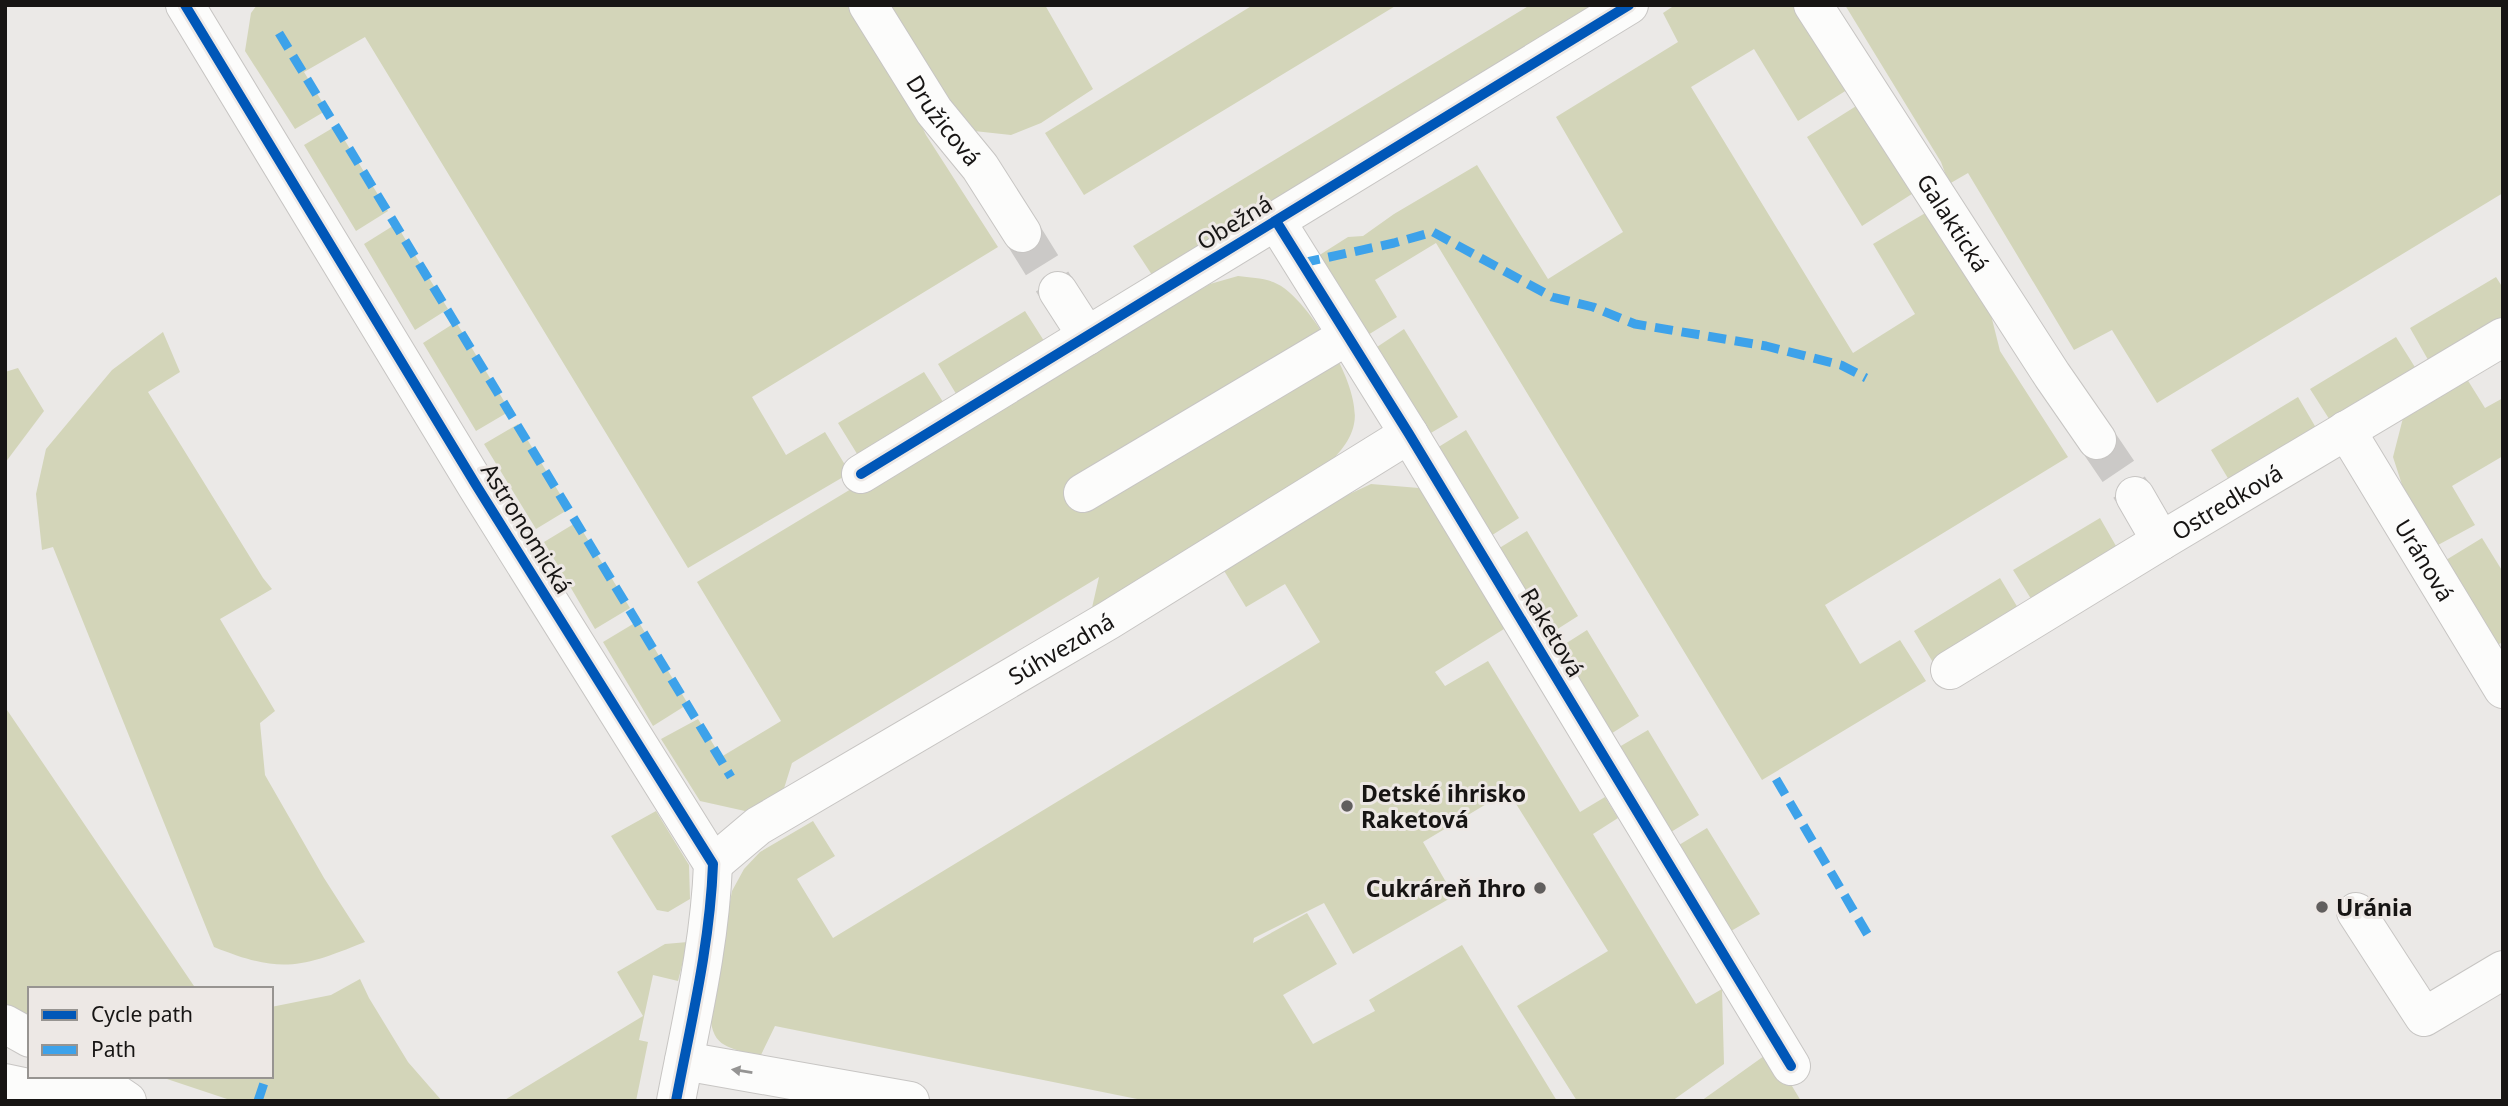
<svg xmlns="http://www.w3.org/2000/svg" width="2508" height="1106" viewBox="0 0 2508 1106" font-family="'Noto Sans',sans-serif">
  <style>
    .green { fill: #d3d5b9 }
    .lines { fill: none; stroke-linecap: round; stroke-linejoin: round }
    .minor-tunnel { stroke: #cbc9c7; stroke-width: 38; stroke-dasharray: 38 19; stroke-linecap: butt }
    .minor-casing { stroke: #c7c5c3; stroke-width: 40 }
    .major-casing { stroke: #c7c5c3; stroke-width: 40 }
    .minor { stroke: #fcfcfb; stroke-width: 38 }
    .major { stroke: #fcfcfb; stroke-width: 38 }
    .quiet { stroke: #3da2ea; stroke-width: 9; stroke-dasharray: 18 9; stroke-linecap: butt }
    .cycleway-casing { stroke: #ede8e5; stroke-width: 15 }
    .cycleway { stroke: #0057b8; stroke-width: 10 }
    .oneway { fill: #959493 }
    .poi-dot { fill: #615f5e; stroke: #ede8e5; stroke-width: 2.5 }
    .labels { text-anchor: middle; dominant-baseline: central; stroke-width: 6; stroke-linejoin: round; paint-order: stroke }
    .street-label { font-size: 23px; fill: #171514; stroke: #ede8e5 }
    .poi-label { font-size: 23px; font-weight: bold; fill: #171514; stroke: #ede8e5; text-anchor: start }
  </style>
  <rect width="100%" height="100%" fill="#ebe9e7"/>
  <path class="green" d="M257,5H854L898,78L926,135L998,247L752,397L786,455L825,432L850,473L688,568L365,37L304,72L327,110L295,129L245,51L251,13Z
    M881,5H1045L1093,89L1041,123L1011,135L974,131L943,106Z
    M1253,5H1397L1084,195L1045,133Z
    M1530,5H1606L1154,278L1133,246Z
    M1675,5H1801L1850,88L1798,121L1754,49L1691,87L1853,353L1915,314L1873,244L1927,212L1990,311L2000,351L2068,457L1825,605L1860,664L1900,640L1926,681L1762,780L1436,243L1375,280L1397,317L1363,338L1318,256L1348,237L1363,236L1394,214L1477,165L1548,279L1623,232L1556,117L1678,42L1663,13Z
    M1845,5H2503V193L2157,403L2112,330L2074,350L1968,173L1949,184L1941,162Z
    M1861,103L1915,192L1862,226L1807,137Z
    M336,126L388,211L356,231L304,145Z
    M396,224L448,309L415,330L364,244Z
    M1238,276C1254,278 1271,278 1284,288C1313,309 1362,387 1354,424C1350,444 1334,458 1321,472L1091,612L1099,577L792,763L781,798L745,811L700,801L661,739L698,719L721,757L781,721L697,582L1025,384L1050,378L1210,284Z
    M2496,277L2503,288V321L2431,365L2410,328Z
    M1025,311L1046,344L958,397L938,364Z
    M456,322L510,411L476,431L423,343Z
    M1404,329L1458,417L1424,437L1371,351Z
    M163,332L180,372L148,392L263,578L272,589L220,619L275,711L260,723L265,775L324,878L365,942C300,968 281,974 214,947L53,547L42,550L36,494L46,449L112,370Z
    M2396,337L2418,372L2333,425L2310,389Z
    M18,368L44,411L5,463V372Z
    M2462,371L2485,408L2503,398V456L2452,486L2475,525L2438,545L2405,494L2393,457L2403,418Z
    M924,372L945,405L859,457L838,423Z
    M2298,397L2319,433L2232,485L2211,450Z
    M518,424L569,509L536,529L484,444Z
    M1466,430L1519,518L1486,539L1432,451Z
    M1371,484L1419,488L1448,517L1512,624L1435,672L1445,686L1488,661L1580,812L1605,797L1618,818L1593,834L1696,1004L1722,989L1724,1064L1672,1101H1577L1517,1006L1608,951L1508,791L1423,842L1454,896L1353,954L1324,903L1254,938L1253,943L1307,913L1337,964L1283,995L1313,1044L1375,1011L1369,1000L1462,945L1557,1101H1147L775,1026L760,1057C727,1046 711,1049 710,1010L732,891L744,869L760,852L813,821L835,856L797,879L833,938L1320,642L1285,584L1246,607L1223,569L1341,498Z
    M2100,518L2120,553L2035,605L2013,570Z
    M577,522L630,608L595,629L544,542Z
    M1527,531L1578,616L1545,637L1493,552Z
    M2482,538L2503,572V642L2497,645L2446,560Z
    M2000,578L2021,613L1934,664L1914,631Z
    M638,621L688,704L653,726L603,642Z
    M1587,630L1639,716L1606,737L1554,651Z
    M5,707L196,989H30V1021L5,1008Z
    M1648,730L1699,815L1666,835L1614,750Z
    M656,811L689,865L690,899L668,912L657,910L611,836Z
    M1707,828L1760,914L1726,934L1674,848Z
    M688,942L678,981L653,975L639,1040L648,1042L636,1101H503L643,1016L617,972L665,944Z
    M360,979L369,998L408,1062L442,1101H233L158,1076H271V1007L331,995Z
    M1771,1051L1801,1101H1701Z"/>
  <g class="lines">
    <path class="minor-tunnel" d="M1022,233L1058,291
      M2097,440L2135,496"/>
    <g class="minor-casing">
      <g id="minor">
        <path d="M185,5L476,485L713,864C710,945 691,1022 676,1101"/>
        <path id="s1" d="M868,5L934,111L980,167L1022,233"/>
        <path id="s2" d="M1813,5L2052,375L2097,440"/>
        <path d="M1276,221L1409,434L1791,1066"/>
        <path d="M1058,291L1087,336"/>
        <path id="s3" d="M2346,430L2503,689"/>
        <path d="M861,474L1629,5"/>
        <path d="M1083,493L1347,336"/>
        <path d="M2135,496L2161,541"/>
        <path id="s4" d="M1950,670L2161,541L2503,337"/>
        <path id="s5" d="M713,864L758,826L1109,620L1409,434"/>
        <path d="M2356,912L2424,1017L2503,970"/>
        <path d="M5,1024L30,1038"/>
        <path d="M684,1061L910,1101"/>
        <path d="M90,1076L127,1101"/>
      </g>
    </g>
    <g class="major-casing">
      <path id="major" d="M5,1083L90,1101"/>
    </g>
    <use href="#minor" class="minor"/>
    <use href="#major" class="major"/>
    <path class="quiet" d="M279,33L731,777
      M1302,263L1394,243L1433,232L1552,297L1593,307L1635,324L1766,346L1841,365L1866,378
      M1776,779L1869,937
      M258,1101L265,1080"/>
    <g class="cycleway-casing">
      <path id="cycleway" d="M185,5L476,485L713,864C710,945 691,1022 676,1101
        M1276,221L1409,434L1791,1066
        M861,474L1629,5"/>
    </g>
    <use href="#cycleway" class="cycleway"/>
  </g>
  <defs><path id="oneway-solid" d="M-6-.8H1V-3.2L6.5 0L1 3.2V.8H-6Z" transform="scale(1.75)"/></defs>
  <use class="oneway" href="#oneway-solid" transform="translate(742 1071) rotate(-171)"/>
  <g class="poi-dot">
    <circle cx="1347" cy="806" r="7"/>
    <circle cx="1540" cy="888" r="7"/>
    <circle cx="2322" cy="907" r="7"/>
  </g>
  <g class="labels">
    <g class="street-label">
      <text stroke="none"><textPath href="#s1" startOffset="138">Družicová</textPath></text>
      <text transform="translate(1234 222) rotate(-31)">Obežná</text>
      <text stroke="none"><textPath href="#s2" startOffset="259">Galaktická</textPath></text>
      <text stroke="none"><textPath href="#s4" startOffset="324">Ostredková</textPath></text>
      <text transform="translate(527 528) rotate(58)">Astronomická</text>
      <text stroke="none"><textPath href="#s3" startOffset="152">Uránová</textPath></text>
      <text transform="translate(1553 632) rotate(59)">Raketová</text>
      <text stroke="none"><textPath href="#s5" startOffset="410">Súhvezdná</textPath></text>
    </g>
    <g class="poi-label">
      <text x="1361" y="793">Detské ihrisko<tspan x="1361" dy="26">Raketová</tspan></text>
      <text x="1526" y="888" text-anchor="end">Cukráreň Ihro</text>
      <text x="2336" y="907">Uránia</text>
    </g>
  </g>
  <rect width="2508" height="1106" fill="none" stroke="#171514" stroke-width="14"/>
  <rect x="28" y="987" width="245" height="91" fill="#ede8e5" stroke="#979491" stroke-width="2"/>
  <rect x="42" y="1010" width="35" height="10" fill="#0057b8" stroke="#979491" stroke-width="2"/>
  <text x="91" y="1022" font-size="21" fill="#171514">Cycle path</text>
  <rect x="42" y="1045" width="35" height="10" fill="#3da2ea" stroke="#979491" stroke-width="2"/>
  <text x="91" y="1057" font-size="21" fill="#171514">Path</text>
</svg>
